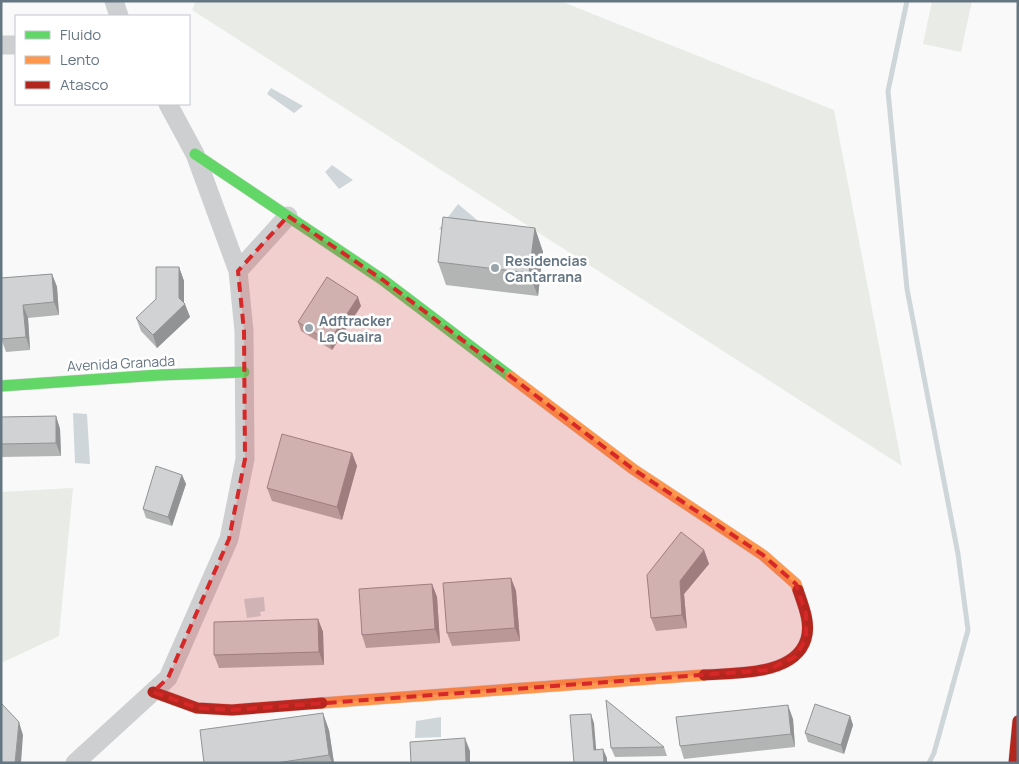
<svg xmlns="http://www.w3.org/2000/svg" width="1019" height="764" viewBox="0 0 1019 764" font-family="Manrope,sans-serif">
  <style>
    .green { fill: #e8ebe6 }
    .water { fill: #ced6d9 }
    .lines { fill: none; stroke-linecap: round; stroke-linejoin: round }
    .stream { stroke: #ced6d9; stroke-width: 5 }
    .fast-casing { stroke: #d5d6d7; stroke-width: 12 }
    .slow-casing { stroke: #d5d6d7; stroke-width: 12 }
    .jam-casing { stroke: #d5d6d7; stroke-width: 12 }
    .street { stroke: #cecfd0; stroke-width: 19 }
    .fast { stroke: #63d668; stroke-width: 11 }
    .slow { stroke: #ff974d; stroke-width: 11 }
    .jam { stroke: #b3261e; stroke-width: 11 }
    .wall { fill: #b3b5b5 }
    .shaded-wall { fill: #929394 }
    .building { fill: #d0d2d3; stroke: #929394 }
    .marked { fill: #d62828; fill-opacity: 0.2; stroke: #d62828; stroke-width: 4; stroke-dasharray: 10 6; stroke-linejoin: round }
    .poi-dot { fill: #99a4ac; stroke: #fff; stroke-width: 2 }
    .labels { text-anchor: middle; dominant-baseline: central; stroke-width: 5; stroke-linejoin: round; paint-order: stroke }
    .poi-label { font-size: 14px; font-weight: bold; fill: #657683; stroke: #fff; text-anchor: start }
    .street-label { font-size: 14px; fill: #657683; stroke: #fff }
  </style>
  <rect width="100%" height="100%" fill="#f9f9f9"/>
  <path class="green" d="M196,1H560L834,110L902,466L192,10Z
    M932,1H972L961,52L923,44Z
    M73,488L59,636L1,663V492Z"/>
  <path class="water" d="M271,88L303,106L294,113L267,94Z
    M332,165L353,180L339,189L325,172Z
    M458,204L495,235L455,236L439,229Z
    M73,413L87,414L90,464L75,463Z
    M264,597L265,611L260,612L261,616L247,618L244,599Z
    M441,717V737L415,738L416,721Z"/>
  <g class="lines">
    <path class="stream" d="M907,1L888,91L907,289L958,554L968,630L934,753L929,763"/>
    <g class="fast-casing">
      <path id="fast" d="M195,154L383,280L511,377
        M1,386L159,375L244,372"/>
    </g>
    <g class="slow-casing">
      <path id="slow" d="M511,377L633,469L763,555L796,584L798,590
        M322,703L704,675"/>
    </g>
    <g class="jam-casing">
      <path id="jam" d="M704,675C734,673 795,676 806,639C811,623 803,605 798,590
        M153,692L197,708L232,710L322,703
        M1014,763L1018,721"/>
    </g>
    <path class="street" d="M114,1L119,16
      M1,45H16
      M238,271L288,216
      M75,763L168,678L229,539L245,459L244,331L238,271L195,154L168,104"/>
    <use href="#fast" class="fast"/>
    <use href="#slow" class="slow"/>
    <use href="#jam" class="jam"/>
  </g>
  <path class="wall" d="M535,228L543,252L538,296L446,285L438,262Z
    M179,267L184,281V303L190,317L157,348L141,331L136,318L156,299Z
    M52,274L57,287L59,315L28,318L30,350L6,352L1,338V278Z
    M361,306L332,350L301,331L298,322Z
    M56,416L60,429L61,456L1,457V417Z
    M352,453L357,466L342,520L272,501L267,488Z
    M182,475L186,484L172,526L146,518L143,509Z
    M704,550L709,564L684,594L687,628L656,631L651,618Z
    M511,578L516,591L520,641L452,646L447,633Z
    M432,584L437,597L440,643L366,648L362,635Z
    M318,619L323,632L324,665L219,668L214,655Z
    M850,716L853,725L844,754L808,742L805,733Z
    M793,719L795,747L684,759L680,746Z
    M329,730L334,763H204Z
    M664,747L667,756L615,757L611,748Z"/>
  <path class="shaded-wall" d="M535,228L543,252L538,296L529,273Z
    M179,267L184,281V305L185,304L190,317L157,348L153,335Z
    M52,274L57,287L59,315L54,302Z
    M358,297L361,306L332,350L329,342Z
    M23,305L28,318L30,350L26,337Z
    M56,416L60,429L61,456L56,443Z
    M352,453L357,466L342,520L337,507Z
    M182,475L186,484L172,526L168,517Z
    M704,550L709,564L684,594L687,628L682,615L680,581Z
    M511,578L516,591L520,641L515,628Z
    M432,584L437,597L440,643L435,629Z
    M318,619L323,632L324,665L319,652Z
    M788,705L793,719L795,747L791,734Z
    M323,713L329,730L334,763H332L329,755Z
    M591,714L594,723L597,759L594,750Z
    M850,716L853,725L844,754L841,745Z
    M19,722L23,735L21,763H15Z
    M465,738L470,751V763H466Z
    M603,749L607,758V763H604Z"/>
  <path class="building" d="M443,217L535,228L529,273L438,262Z
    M156,267H179V298L185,304L153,335L136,318L156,299Z
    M52,274L54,302L23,305L26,337L1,339V278Z
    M327,277L358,297L329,342L298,322Z
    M56,416V443L1,444V417Z
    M282,434L352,453L337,507L267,488Z
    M156,466L182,475L168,517L143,509Z
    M681,532L704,550L680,581L682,615L651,618L647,575Z
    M511,578L515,628L447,633L443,583Z
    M432,584L435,629L362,635L359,589Z
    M318,619L319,652L214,655V622Z
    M606,700L664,747L611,748Z
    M1,703L19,722L15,763H1Z
    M815,704L850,716L841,745L805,733Z
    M788,705L791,734L680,746L676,717Z
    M323,713L329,755L276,763H204L200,730Z
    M591,714L594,750L603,749L604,763H574L570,715Z
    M465,738L466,763H411L410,742Z"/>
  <path class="marked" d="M288,216L383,280L633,469L763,555L796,584L806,614V639L795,657L768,670L232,710L197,708L153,692L168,678L229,539L245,459L244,331L238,271Z"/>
  <g class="poi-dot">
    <circle cx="495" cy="268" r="5"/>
    <circle cx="309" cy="328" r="5"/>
  </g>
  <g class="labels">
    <g class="poi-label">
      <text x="505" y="260">Residencias<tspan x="505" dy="16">Cantarrana</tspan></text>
      <text x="319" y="320">Adftracker<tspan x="319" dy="16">La Guaira</tspan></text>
    </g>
    <g class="street-label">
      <text transform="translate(121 363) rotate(-3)">Avenida Granada</text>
    </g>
  </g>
  <rect width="1019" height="764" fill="none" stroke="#657683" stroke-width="5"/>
  <rect x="15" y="15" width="175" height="90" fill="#ffffff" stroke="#c1c8cd"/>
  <rect x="25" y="31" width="25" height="8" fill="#63d668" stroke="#c1c8cd"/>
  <text x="60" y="40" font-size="15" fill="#657683">Fluido</text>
  <rect x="25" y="56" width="25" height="8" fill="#ff974d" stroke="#c1c8cd"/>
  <text x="60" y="65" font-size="15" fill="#657683">Lento</text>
  <rect x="25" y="81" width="25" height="8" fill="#b3261e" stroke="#c1c8cd"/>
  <text x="60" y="90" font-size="15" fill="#657683">Atasco</text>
</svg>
